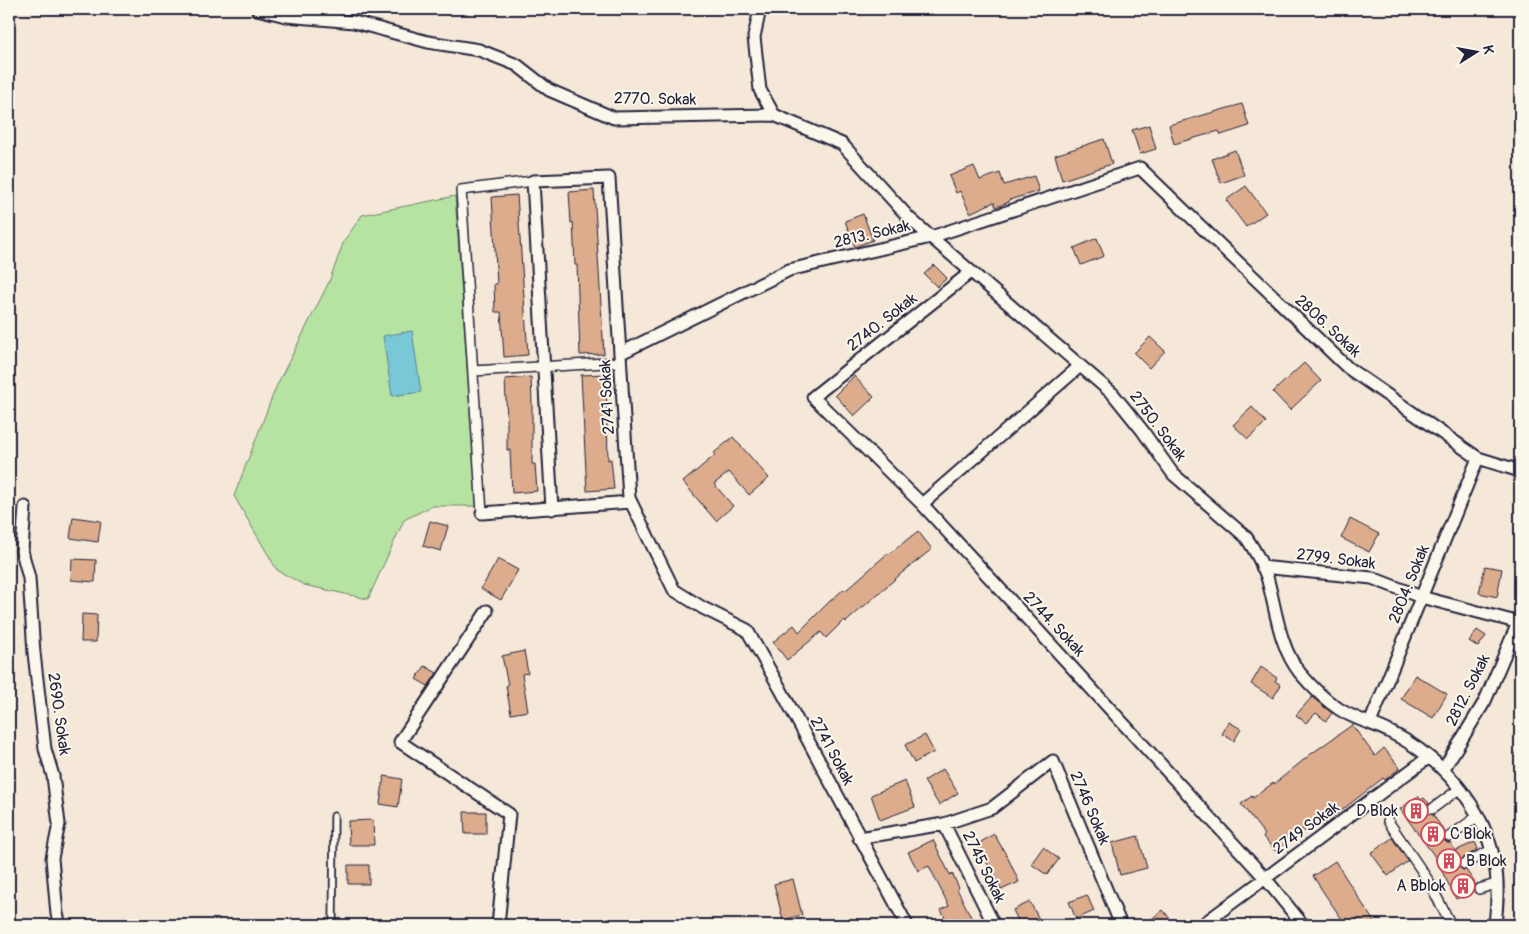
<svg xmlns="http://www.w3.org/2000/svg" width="1529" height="934" viewBox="0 0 1529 934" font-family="Pangolin,sans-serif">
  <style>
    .green { fill: #b6e3a1; stroke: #6c826e }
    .water { fill: #79c7d7; stroke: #568599 }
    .building { fill: #dcac8d; stroke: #22223b }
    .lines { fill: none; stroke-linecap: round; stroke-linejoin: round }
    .service-casing { stroke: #22223b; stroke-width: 9 }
    .pedestrian-casing { stroke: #22223b; stroke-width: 12 }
    .minor-casing { stroke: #22223b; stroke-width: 15 }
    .service { stroke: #fbf7ec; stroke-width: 5.5 }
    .pedestrian { stroke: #fbf7ec; stroke-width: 9 }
    .minor { stroke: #fbf7ec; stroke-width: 11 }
    .labels { text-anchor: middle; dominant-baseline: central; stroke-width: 4; stroke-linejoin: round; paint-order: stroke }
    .street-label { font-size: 16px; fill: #22223b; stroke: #fbf7ec }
    .poi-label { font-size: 16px; fill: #22223b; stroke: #fbf7ec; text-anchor: end }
  </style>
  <rect width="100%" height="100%" fill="#f5e8d9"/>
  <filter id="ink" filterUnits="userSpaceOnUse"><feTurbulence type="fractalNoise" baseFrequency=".02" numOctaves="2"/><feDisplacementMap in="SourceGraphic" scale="10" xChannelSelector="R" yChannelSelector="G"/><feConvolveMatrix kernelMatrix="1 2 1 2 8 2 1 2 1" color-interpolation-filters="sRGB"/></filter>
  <g filter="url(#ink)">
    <path class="green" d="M455,196L477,506H432L404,520L368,599L304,585L277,570L234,496L276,387L329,282L344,241L362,215Z"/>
    <path class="water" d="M412,331L421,392L392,396L383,336Z"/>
    <path class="building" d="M1242,104L1249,126L1221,135L1219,131L1174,144L1169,125Z
      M1149,125L1156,149L1140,154L1132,130Z
      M1104,139L1112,164L1062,180L1055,155Z
      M1235,150L1244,175L1221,183L1212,159Z
      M974,166L980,180L1000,173L1004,185L1034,176L1039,191L1009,200V202L996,207L994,202L970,213L960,191L956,193L949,176Z
      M1246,186L1266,213L1246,227L1226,200Z
      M594,190L604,354L580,355L577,265H575L573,222L571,223L569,192Z
      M517,195L528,355L504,357L501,312H495L494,284H497L492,197Z
      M863,214L873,240L855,247L845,221Z
      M1097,238L1104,256L1081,265L1074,248Z
      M934,265L947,278L937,287L924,274Z
      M1150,337L1165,351L1149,368L1134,353Z
      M1304,363L1321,381L1290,410L1273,392Z
      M606,374L608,460L611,459L614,489L587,491L581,375Z
      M854,376L874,397L854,416L835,395Z
      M531,377L532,404V464H535L537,491L512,493L510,450H507V420L505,379Z
      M1252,407L1266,422L1248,439L1233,425Z
      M733,437L769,478L749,495L729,472L714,484L733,506L716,521L683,482L715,455L714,453Z
      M73,517L101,521L98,542L70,538Z
      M1350,519L1379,534L1369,552L1341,538Z
      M430,521L448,526L441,551L423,546Z
      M918,531L932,549L903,572L846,622L844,620L826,638L821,632L787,660L773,642L794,625L799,632L829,602L844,589L845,591L888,553L889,554Z
      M72,559L96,560L95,582L71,580Z
      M498,559L518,570L501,600L481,589Z
      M1485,566L1502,569L1497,597L1479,593Z
      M82,614L97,615L96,642H81Z
      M1477,630L1486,636L1478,647L1469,641Z
      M524,651L528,673L522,674L528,711L511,714L506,686L508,685L502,656Z
      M425,666L437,673L428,686L416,679Z
      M1261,667L1277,678L1275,681L1281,685L1273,698L1251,684Z
      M1415,675L1447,694L1433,718L1401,699Z
      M1312,697L1332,713L1326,721L1316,713L1306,723L1296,715Z
      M1229,722L1241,729L1234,741L1222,734Z
      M1352,725L1375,756L1384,748L1400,768L1385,780L1383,778L1323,825L1319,821L1305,832L1302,829L1276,852L1263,837L1265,835L1241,804L1252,796L1253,798L1273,783L1274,784L1311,754Z
      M925,735L934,752L914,763L905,745Z
      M943,769L958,793L939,805L924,781Z
      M384,776L402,779L398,807L380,804Z
      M905,781L915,807L880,820L871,795Z
      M1418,796L1421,800L1424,798L1429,803L1426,807L1427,812L1433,815L1445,832L1443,837L1444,840L1447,843H1451L1455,851L1475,842L1478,849L1459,861V867L1463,870H1466L1475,883L1473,891L1456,899L1433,854L1400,809Z
      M464,812H486V834H465Z
      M373,820L374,845H349L348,821Z
      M994,834L1008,858L1019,882L1001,890L990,868L976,845Z
      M1138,836L1147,868L1120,875L1112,843Z
      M1392,838L1408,861L1388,876L1371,853Z
      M933,840L950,875L952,873L959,888L957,889L975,925H949L941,910L949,906L929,866L918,871L908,852Z
      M1043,847L1059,859L1047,875L1031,864Z
      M1335,861L1353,889L1376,925H1346L1326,896L1313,876Z
      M348,865H369V884H348Z
      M793,879L802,915L783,920L774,884Z
      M1087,895L1094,911L1076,919L1069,902Z
      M1030,902L1041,923L1035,925H1020L1013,910Z
      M1163,910L1175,925H1144Z"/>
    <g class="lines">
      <g class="service-casing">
        <path id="service" d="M333,925L334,816"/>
      </g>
      <g class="pedestrian-casing">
        <path id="pedestrian" d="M473,371L621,362
          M482,513L461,190L533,181
          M1432,809L1459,789
          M1388,821L1428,880L1451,925
          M1449,837L1478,816
          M1464,864L1491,850
          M1479,889L1496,884"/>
      </g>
      <g class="minor-casing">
        <path id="minor" d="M257,9L286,16L354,22L428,42L479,50L517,65L549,90L614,118L774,115
          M760,9L754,37L760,90L774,115L842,144L910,219L1113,394L1142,430L1173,474L1246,537C1254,549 1262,563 1267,577C1276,609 1279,647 1300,673C1311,686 1325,700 1339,709C1354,719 1372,723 1388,731C1440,756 1485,806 1495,865C1499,884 1497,906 1495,925
          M971,272L813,397L922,504L1265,878L1303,925
          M621,353L789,270L931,237L1140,168L1348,368L1478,458L1520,471
          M922,504L1080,366
          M25,507L22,551L29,578L34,653L45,749L53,776L59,824L52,858L57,914L60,925
          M552,509L533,181L609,178L629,498L674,590L703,608L747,630L781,690L907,925
          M482,513L631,502
          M1262,567L1372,578L1421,597L1520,623
          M487,611L400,742L509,814L498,925
          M1370,723L1478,458
          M1443,770L1485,701L1518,623
          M944,824L994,925
          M859,838L944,824L992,808L1053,761L1121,925
          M1202,925L1429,757"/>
      </g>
      <use href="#service" class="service"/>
      <use href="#pedestrian" class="pedestrian"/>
      <use href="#minor" class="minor"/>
    </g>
  </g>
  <defs>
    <g id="building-ring" transform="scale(1.25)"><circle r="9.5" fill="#fbf7ec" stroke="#d1495b" stroke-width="1.5"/><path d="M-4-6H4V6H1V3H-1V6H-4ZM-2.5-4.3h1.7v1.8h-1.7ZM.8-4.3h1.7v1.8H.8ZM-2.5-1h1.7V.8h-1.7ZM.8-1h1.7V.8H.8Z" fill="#d1495b"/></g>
  </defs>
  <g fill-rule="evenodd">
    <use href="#building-ring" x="1416" y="811"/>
    <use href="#building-ring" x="1433" y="834"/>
    <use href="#building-ring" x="1449" y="861"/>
    <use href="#building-ring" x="1463" y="886"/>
  </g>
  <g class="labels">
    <g class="street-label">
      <text transform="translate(655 99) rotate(1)">2770. Sokak</text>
      <text transform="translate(872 234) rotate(-13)">2813. Sokak</text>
      <text transform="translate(882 322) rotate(-38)">2740. Sokak</text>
      <text transform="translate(1328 326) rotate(43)">2806. Sokak</text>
      <text transform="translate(607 397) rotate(-93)">2741 Sokak</text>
      <text transform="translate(1158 426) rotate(53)">2750. Sokak</text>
      <text transform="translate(1336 559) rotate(7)">2799. Sokak</text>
      <text transform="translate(1409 584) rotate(-68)">2804. Sokak</text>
      <text transform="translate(1054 624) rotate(47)">2744. Sokak</text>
      <text transform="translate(1468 690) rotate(-63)">2812. Sokak</text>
      <text transform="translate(59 714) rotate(82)">2690. Sokak</text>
      <text transform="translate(832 751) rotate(62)">2741 Sokak</text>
      <text transform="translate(1090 808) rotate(67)">2746 Sokak</text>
      <text transform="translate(1306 828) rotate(-36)">2749 Sokak</text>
      <text transform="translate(984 867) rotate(64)">2745 Sokak</text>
    </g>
    <g class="poi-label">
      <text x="1398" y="811">D Blok</text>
      <text x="1450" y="834" text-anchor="start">C Blok</text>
      <text x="1466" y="861" text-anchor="start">B Blok</text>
      <text x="1446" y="886">A Bblok</text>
    </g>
  </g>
  <rect width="1529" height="934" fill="none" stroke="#fbf7ec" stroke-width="30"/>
  <rect x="15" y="15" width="1499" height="904" fill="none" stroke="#22223b" stroke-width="2" filter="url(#ink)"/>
  <g transform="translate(1476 52) rotate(79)" stroke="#fbf7ec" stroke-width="4" paint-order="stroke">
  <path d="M0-4L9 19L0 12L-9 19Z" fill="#22223b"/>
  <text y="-8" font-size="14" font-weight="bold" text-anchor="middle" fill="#22223b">K</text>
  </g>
</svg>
